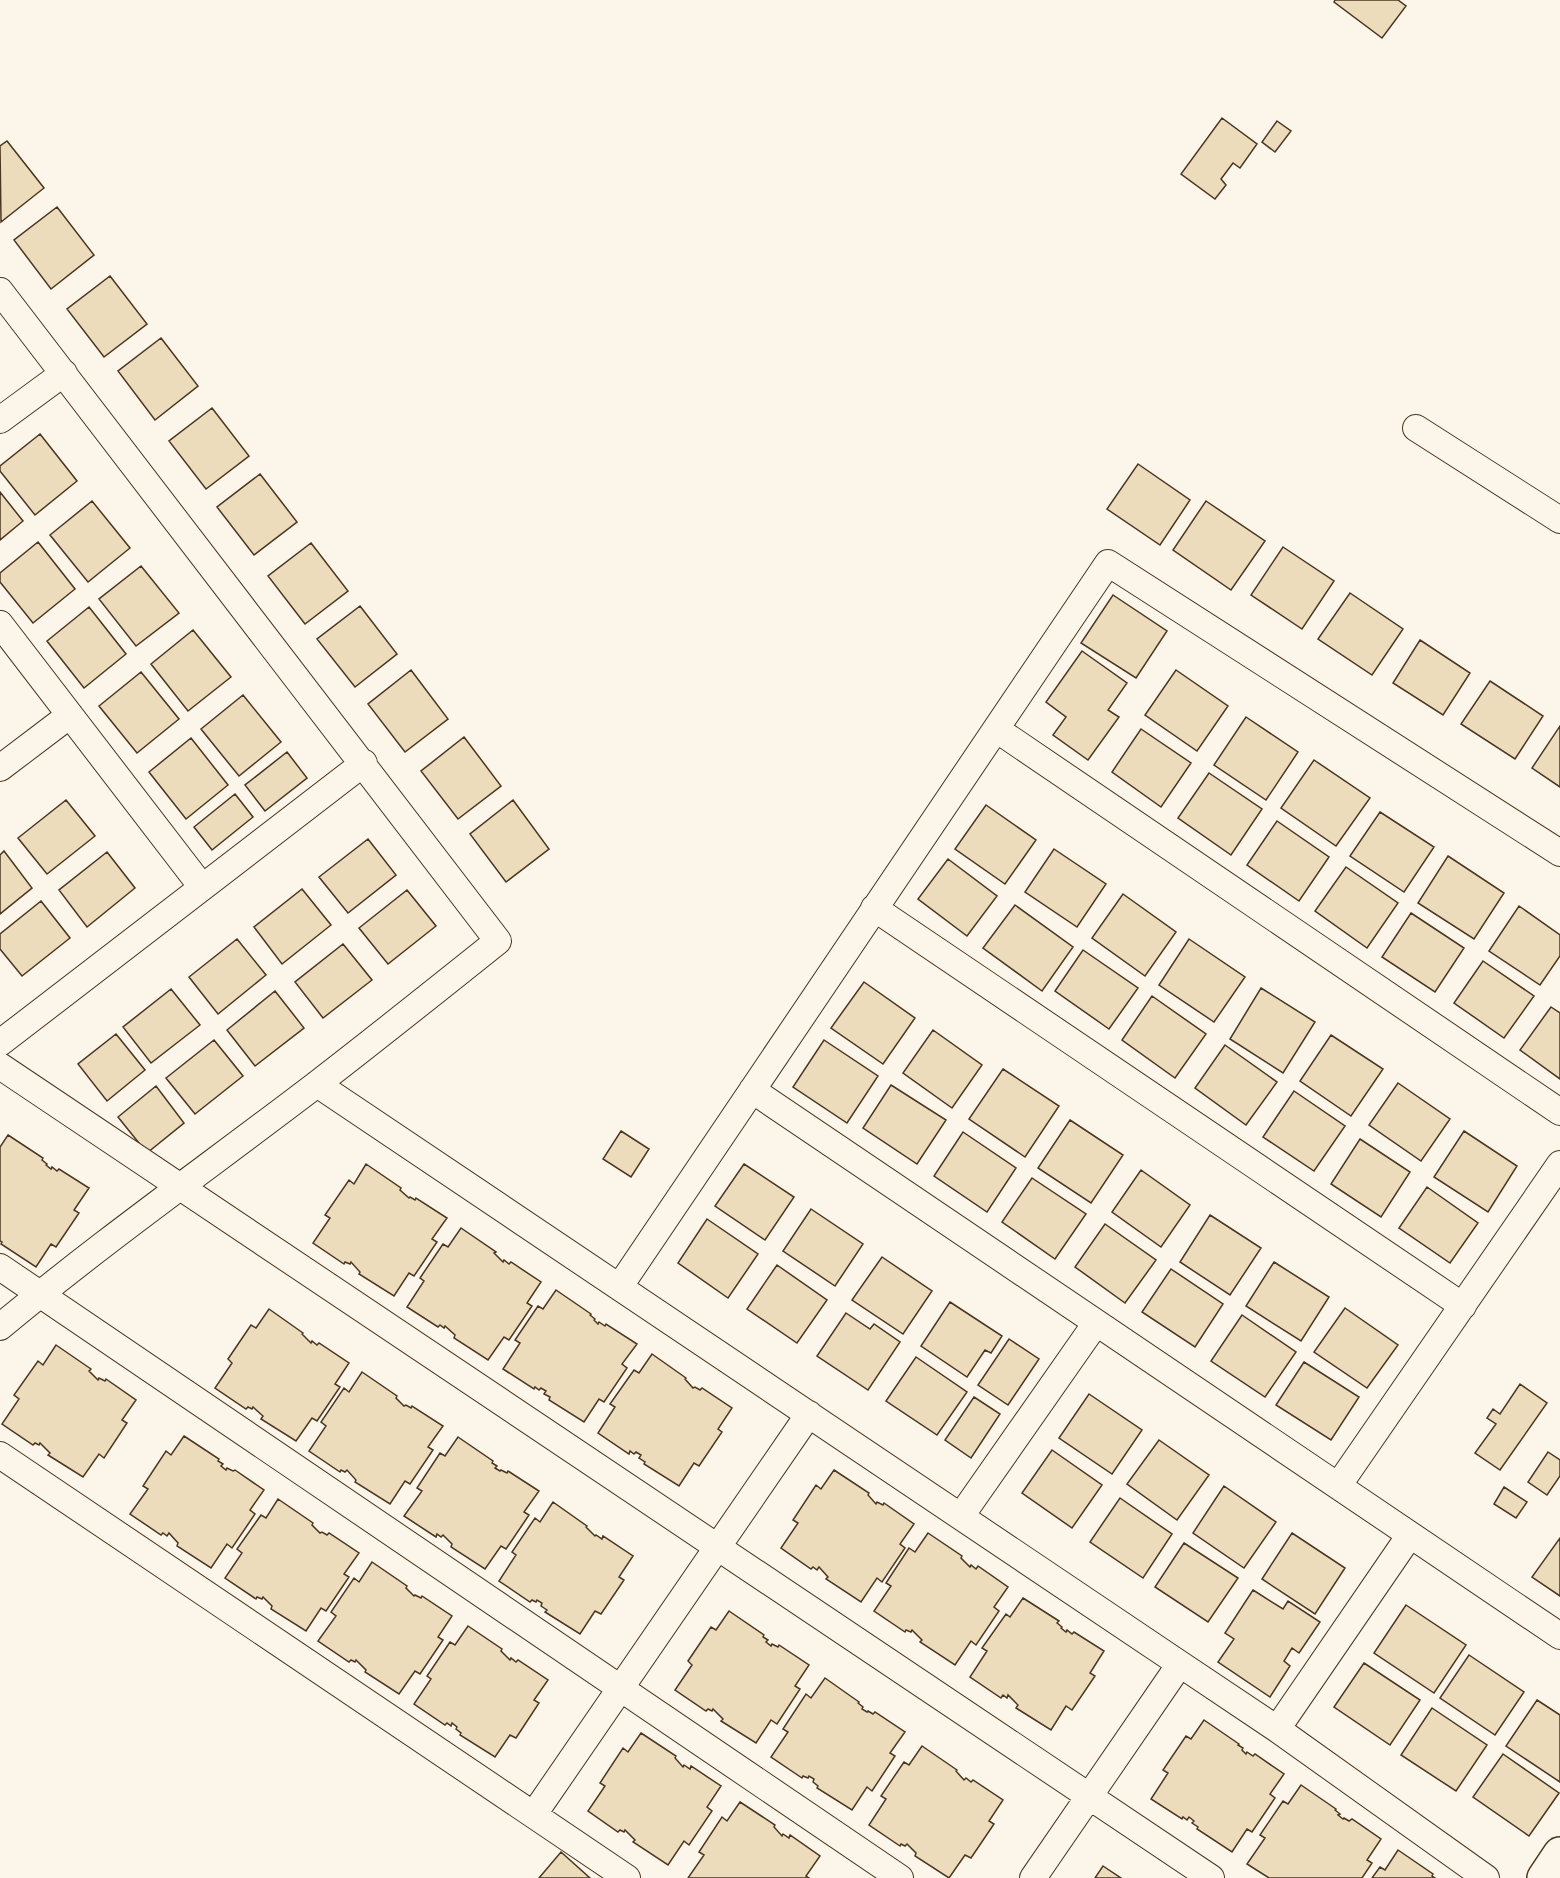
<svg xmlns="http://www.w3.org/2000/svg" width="1560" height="1878" viewBox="0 0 1560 1878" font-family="'Libre Baskerville',serif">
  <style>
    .building { fill: #ecdcbc; stroke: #4a3520; stroke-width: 1.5 }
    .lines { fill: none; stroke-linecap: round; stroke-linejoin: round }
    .street-casing { stroke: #4a3520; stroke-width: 28 }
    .secondary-casing { stroke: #4a3520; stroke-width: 36 }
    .street { stroke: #fbf6e9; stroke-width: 26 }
    .secondary { stroke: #fbf6e9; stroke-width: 33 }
  </style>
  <rect width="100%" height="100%" fill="#fbf6e9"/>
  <path class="building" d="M1335,0H1398L1406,6L1382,38L1334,2Z
    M1222,118L1257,144L1240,168L1233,163L1221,179L1226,185L1215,199L1181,174Z
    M1277,121L1291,131L1275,152L1262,142Z
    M7,141L44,188L1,222L0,146Z
    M57,207L94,255L51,289L14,240Z
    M110,276L147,324L104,357L67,309Z
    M161,338L198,386L155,420L118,371Z
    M212,408L249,456L206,489L169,441Z
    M40,434L77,481L35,515L0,471V466Z
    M1138,464L1190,500L1160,545L1107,509Z
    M260,474L297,522L254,555L217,507Z
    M0,492L23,521L0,540Z
    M92,501L130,548L88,582L50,535Z
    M1206,501L1265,541L1231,590L1173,550Z
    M38,542L75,589L33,623L0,582V573Z
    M311,543L348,591L305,624L268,576Z
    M1283,547L1334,581L1302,629L1251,595Z
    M141,566L179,613L136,646L99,599Z
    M1350,593L1403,629L1372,675L1318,639Z
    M1113,595L1167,631L1136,678L1081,643Z
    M360,606L397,654L355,687L317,639Z
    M89,607L126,654L84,688L47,641Z
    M193,630L231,677L188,711L151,664Z
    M1420,640L1470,673L1443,715L1393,683Z
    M1082,651L1127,683L1108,710L1119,717L1088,760L1053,735L1066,717L1046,702Z
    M411,670L448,719L405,752L368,704Z
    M1176,670L1228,706L1197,751L1145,715Z
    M141,672L179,719L137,753L99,706Z
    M1490,681L1543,716L1515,759L1461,724Z
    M243,695L281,742L239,776L201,729Z
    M1246,717L1298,752L1266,800L1214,765Z
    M1560,726V787L1532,768Z
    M1141,729L1191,763L1161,807L1112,772Z
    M464,737L501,786L458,819L421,771Z
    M191,738L228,785L186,819L149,772Z
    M287,752L307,778L265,811L245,785Z
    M1314,760L1370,798L1336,846L1281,808Z
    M1209,773L1262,809L1231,855L1178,818Z
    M235,794L253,817L212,850L194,827Z
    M66,800L95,836L47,874L18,838Z
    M513,800L549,849L506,882L470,834Z
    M986,805L1036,840L1005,884L955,849Z
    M1380,812L1434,847L1404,892L1350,856Z
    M1277,821L1329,857L1299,901L1247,865Z
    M368,839L396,875L348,913L319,877Z
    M1054,849L1106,884L1077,927L1025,892Z
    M4,851L32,888L0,914V855Z
    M107,852L135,888L87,927L59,890Z
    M1448,856L1504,893L1474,939L1418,903Z
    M948,859L997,896L967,936L918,899Z
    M1346,867L1398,903L1367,948L1315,911Z
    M302,889L331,925L282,964L254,927Z
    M407,890L436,926L388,964L359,928Z
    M1123,894L1176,932L1145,976L1092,938Z
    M41,901L70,938L22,976L0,949V934Z
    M1015,905L1073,947L1042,991L983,948Z
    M1519,906L1560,935V956L1540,985L1489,951Z
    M1411,913L1464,948L1435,992L1382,957Z
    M237,939L266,975L218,1014L189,977Z
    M1189,939L1245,977L1214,1022L1159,985Z
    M343,944L372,980L323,1018L295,982Z
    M1083,950L1138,988L1109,1029L1055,991Z
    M1483,961L1534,996L1504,1038L1454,1003Z
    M864,982L915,1018L883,1064L831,1028Z
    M1261,988L1315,1022L1283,1073L1230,1039Z
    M171,989L200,1025L151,1063L123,1027Z
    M275,991L304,1028L255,1066L227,1030Z
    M1152,996L1206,1034L1175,1078L1122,1040Z
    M1551,1007L1560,1013V1079L1520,1050Z
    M933,1030L982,1065L952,1108L903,1073Z
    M116,1034L145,1070L107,1101L78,1064Z
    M1331,1035L1383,1069L1351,1116L1300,1081Z
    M214,1040L243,1076L195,1114L166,1078Z
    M824,1040L878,1076L847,1123L793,1087Z
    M1225,1045L1277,1082L1246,1125L1195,1088Z
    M1003,1069L1059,1106L1025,1157L969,1119Z
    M1398,1083L1450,1119L1421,1161L1369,1125Z
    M891,1085L946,1120L917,1164L863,1128Z
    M156,1086L184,1123L147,1153L118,1117Z
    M1294,1091L1345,1126L1314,1171L1263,1137Z
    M1070,1120L1123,1155L1091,1203L1038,1168Z
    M621,1131L649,1149L631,1177L603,1159Z
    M1464,1131L1517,1166L1488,1212L1434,1177Z
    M963,1132L1016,1168L987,1212L934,1176Z
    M8,1135L43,1158L42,1160L47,1164L46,1165L51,1169L52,1167L57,1171L59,1169L89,1188L74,1210L79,1213L56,1247L51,1244L36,1267L1,1244L2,1242L0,1241V1147Z
    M1360,1139L1410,1172L1381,1217L1331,1184Z
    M366,1164L401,1188L400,1190L409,1198L410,1197L415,1200L416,1198L447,1218L432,1239L437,1242L414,1276L409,1273L394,1296L359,1274L360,1272L351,1262L350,1264L345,1262L344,1264L313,1243L330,1218L325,1215L349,1180L354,1184Z
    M744,1164L794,1197L765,1240L715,1206Z
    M1141,1170L1190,1205L1161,1247L1112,1212Z
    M1032,1178L1086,1214L1055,1259L1002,1222Z
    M1427,1187L1478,1223L1450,1263L1399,1228Z
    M811,1209L863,1244L835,1286L783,1251Z
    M1210,1215L1261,1248L1230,1295L1180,1262Z
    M707,1219L758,1254L728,1298L678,1263Z
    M1105,1224L1156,1260L1125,1303L1075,1267Z
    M461,1228L496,1252L494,1253L503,1262L504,1260L509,1264L511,1262L541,1282L527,1303L532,1306L509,1340L504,1337L488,1360L454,1338L455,1335L445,1326L444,1328L440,1325L438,1327L407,1307L424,1281L420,1278L443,1244L448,1247Z
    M882,1257L932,1291L903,1334L852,1300Z
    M1274,1262L1329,1297L1301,1341L1246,1306Z
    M777,1265L827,1300L797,1343L747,1309Z
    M1171,1269L1223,1304L1195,1347L1142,1312Z
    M556,1290L591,1314L590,1315L595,1319L594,1320L598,1324L599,1322L605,1326L606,1324L637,1344L622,1364L627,1368L604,1402L599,1399L584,1422L549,1400L550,1397L544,1394L546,1391L541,1388L539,1390L535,1387L534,1389L503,1369L520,1343L515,1340L538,1306L543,1309Z
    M950,1302L1002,1336L991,1353L985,1350L967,1377L921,1346Z
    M1345,1308L1398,1345L1367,1388L1314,1352Z
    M269,1309L303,1333L302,1334L311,1343L312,1341L317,1345L319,1343L349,1363L335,1384L340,1387L317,1421L312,1418L296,1441L261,1419L263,1416L253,1407L252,1409L248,1407L246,1409L215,1388L232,1363L228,1359L251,1325L256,1328Z
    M846,1313L870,1329L874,1324L900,1342L868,1390L817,1356Z
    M1242,1315L1296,1352L1265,1397L1211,1361Z
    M1009,1339L1039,1359L1008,1405L978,1385Z
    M56,1345L91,1369L89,1371L98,1380L99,1378L105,1381L106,1379L136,1400L122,1420L127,1423L104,1458L99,1454L83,1477L48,1455L50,1453L40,1443L39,1445L35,1443L33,1445L2,1424L19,1399L14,1395L38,1361L43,1365Z
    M652,1354L686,1378L685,1379L693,1388L695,1387L700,1390L702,1388L732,1408L718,1429L722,1432L699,1466L694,1463L679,1486L644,1464L645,1462L639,1458L641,1455L636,1452L634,1454L630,1451L629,1454L598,1433L615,1407L610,1404L634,1370L639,1373Z
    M916,1357L967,1392L937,1435L886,1401Z
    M1304,1362L1359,1397L1331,1440L1276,1405Z
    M362,1372L397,1396L396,1398L404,1406L406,1405L411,1408L412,1406L443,1426L428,1447L433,1450L410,1484L405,1481L390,1504L355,1482L356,1480L347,1470L345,1472L341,1470L340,1472L309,1451L326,1426L321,1422L344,1388L349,1392Z
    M1520,1384L1547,1403L1500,1470L1475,1453L1496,1424L1487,1418L1493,1409L1500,1414Z
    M1089,1394L1142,1430L1112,1474L1059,1438Z
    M974,1397L1000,1414L971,1458L945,1440Z
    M184,1436L219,1459L218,1461L223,1464L221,1466L226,1470L227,1468L233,1471L235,1470L264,1490L250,1510L255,1514L232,1548L227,1544L211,1568L177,1546L178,1543L169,1533L167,1536L163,1533L161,1535L130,1514L148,1489L143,1486L166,1451L171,1455Z
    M458,1437L493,1461L492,1463L497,1466L495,1468L500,1471L501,1470L507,1473L508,1471L539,1491L524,1512L529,1515L506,1549L501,1546L485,1569L451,1547L452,1544L443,1535L441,1537L437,1534L436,1537L404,1516L422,1491L417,1488L440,1453L445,1456Z
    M1159,1440L1209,1475L1177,1520L1127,1484Z
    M1052,1450L1102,1485L1072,1528L1022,1493Z
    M1548,1452L1560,1460V1476L1547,1495L1528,1482Z
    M834,1470L869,1493L868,1495L876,1504L877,1502L883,1505L884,1503L914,1524L900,1544L905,1548L882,1582L877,1578L861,1602L826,1579L828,1577L819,1567L817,1570L813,1567L811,1569L781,1548L798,1523L793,1520L816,1485L821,1489Z
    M1224,1486L1276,1522L1244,1568L1193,1533Z
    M1504,1487L1527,1502L1516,1518L1494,1504Z
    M1120,1498L1172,1534L1143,1578L1090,1542Z
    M278,1499L313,1523L312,1525L320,1533L322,1532L327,1535L329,1533L359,1553L344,1574L349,1577L326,1611L321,1608L306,1631L271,1609L272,1606L263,1597L262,1599L257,1597L256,1599L225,1578L242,1553L237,1549L261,1515L266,1518Z
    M553,1502L587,1526L586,1527L595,1536L596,1535L602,1539L603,1536L633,1556L619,1577L624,1580L601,1614L595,1611L580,1634L545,1612L547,1610L541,1606L542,1603L537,1600L536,1602L532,1600L530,1602L499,1581L516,1555L512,1552L535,1518L540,1522Z
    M928,1533L962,1556L961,1558L970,1567L971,1565L976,1569L978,1566L1008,1587L994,1607L999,1611L976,1645L971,1641L955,1665L920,1642L922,1640L912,1630L911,1632L906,1630L905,1632L874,1611L891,1586L886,1583L909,1548L915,1552Z
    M1292,1533L1345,1568L1315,1614L1262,1579Z
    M1560,1538V1596L1532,1577Z
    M1184,1543L1238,1578L1208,1622L1155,1587Z
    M372,1562L407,1586L406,1588L414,1596L415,1595L421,1598L422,1596L452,1616L438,1637L443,1640L420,1674L415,1671L399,1694L365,1672L366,1670L356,1660L355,1662L351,1660L349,1662L318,1641L336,1616L331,1612L354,1578L359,1582Z
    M1253,1590L1283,1609L1288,1601L1320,1622L1299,1653L1292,1648L1284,1661L1290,1666L1270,1697L1218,1662L1234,1639L1225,1633Z
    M1023,1598L1059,1621L1057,1623L1062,1627L1061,1628L1066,1632L1067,1630L1072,1634L1074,1632L1104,1651L1090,1673L1095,1676L1072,1710L1066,1706L1051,1730L1016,1708L1018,1705L1008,1695L1007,1698L1003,1695L1001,1698L970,1677L987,1651L982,1648L1006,1614L1010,1617Z
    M1406,1605L1466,1645L1434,1693L1374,1653Z
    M729,1611L764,1635L763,1637L768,1640L766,1642L771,1646L772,1644L778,1647L779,1645L809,1665L795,1686L800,1689L777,1724L771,1720L756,1743L721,1721L723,1719L713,1709L712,1711L708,1709L706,1711L675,1690L692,1665L688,1661L711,1627L716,1630Z
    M468,1626L502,1649L501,1651L510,1660L511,1658L516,1662L518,1660L548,1680L534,1700L539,1703L516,1738L510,1735L495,1757L460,1735L461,1733L456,1729L457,1727L452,1723L451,1726L447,1723L445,1725L414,1704L431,1679L427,1676L450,1642L455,1645Z
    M1469,1655L1524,1692L1495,1735L1440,1698Z
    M1364,1663L1420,1700L1390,1745L1334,1707Z
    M825,1678L859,1702L858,1703L863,1707L862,1709L867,1712L868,1711L873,1714L875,1712L905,1732L890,1753L895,1756L872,1791L867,1787L852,1810L817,1788L818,1786L813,1782L814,1779L809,1776L808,1778L803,1776L802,1778L771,1757L788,1732L783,1729L806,1694L811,1698Z
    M1537,1700L1560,1715V1782L1506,1746Z
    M1432,1708L1487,1745L1456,1791L1401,1755Z
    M1204,1720L1239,1744L1238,1745L1243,1748L1242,1750L1246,1754L1247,1752L1253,1756L1255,1754L1284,1774L1270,1794L1275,1798L1252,1832L1247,1829L1232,1852L1197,1829L1198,1827L1192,1823L1194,1821L1189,1817L1187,1820L1183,1817L1182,1819L1151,1799L1168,1773L1163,1770L1186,1736L1191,1739Z
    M641,1733L676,1756L675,1758L683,1767L684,1765L690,1769L691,1766L721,1786L707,1807L712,1811L689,1845L684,1841L668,1865L633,1842L635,1840L625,1830L624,1832L620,1830L618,1832L588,1811L605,1786L600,1783L623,1748L628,1752Z
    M922,1746L957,1770L956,1771L964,1780L966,1778L971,1782L973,1780L1003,1800L989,1821L994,1824L971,1858L965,1855L949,1878L915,1856L916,1853L907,1844L905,1846L901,1844L900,1846L869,1825L886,1799L881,1796L904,1762L909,1765Z
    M1503,1754L1559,1793L1529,1836L1473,1797Z
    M1301,1785L1336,1809L1335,1810L1340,1814L1338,1815L1343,1819L1344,1818L1349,1821L1352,1819L1381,1839L1367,1860L1372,1863L1362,1878H1269L1247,1864L1265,1838L1260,1835L1283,1801L1288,1804Z
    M740,1802L775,1825L774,1827L782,1836L783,1834L789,1838L790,1835L820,1856L806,1876L809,1878H688L704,1855L699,1852L722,1817L727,1821Z
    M1398,1850L1433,1874L1432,1876L1435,1878H1372L1380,1867L1385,1870Z
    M561,1852L590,1878H539Z
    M1103,1866L1121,1878H1095Z"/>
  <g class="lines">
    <g class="street-casing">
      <path id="street" d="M0,291L498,941C438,989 378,1037 317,1084C211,1165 102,1242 0,1327
        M0,420L64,373
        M1416,428L1560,520
        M0,624L202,887
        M996,729L1560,1112
        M0,768L70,715
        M874,908L1463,1306
        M0,1043L364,763
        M0,1066L1211,1878
        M317,1084L1180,1664L1277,1729L1486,1878
        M752,1090L1560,1636
        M0,1267L900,1878
        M620,1286L1108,563L1560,853
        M0,1455L627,1878
        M1338,1486L1560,1164
        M961,1516L1096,1323
        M1277,1729L1410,1535
        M534,1814L809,1414
        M1033,1878L1180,1664"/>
    </g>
    <g class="secondary-casing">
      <path id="secondary" d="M1544,1878L1560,1854"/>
    </g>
    <use href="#street" class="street"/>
    <use href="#secondary" class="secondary"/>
  </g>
</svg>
